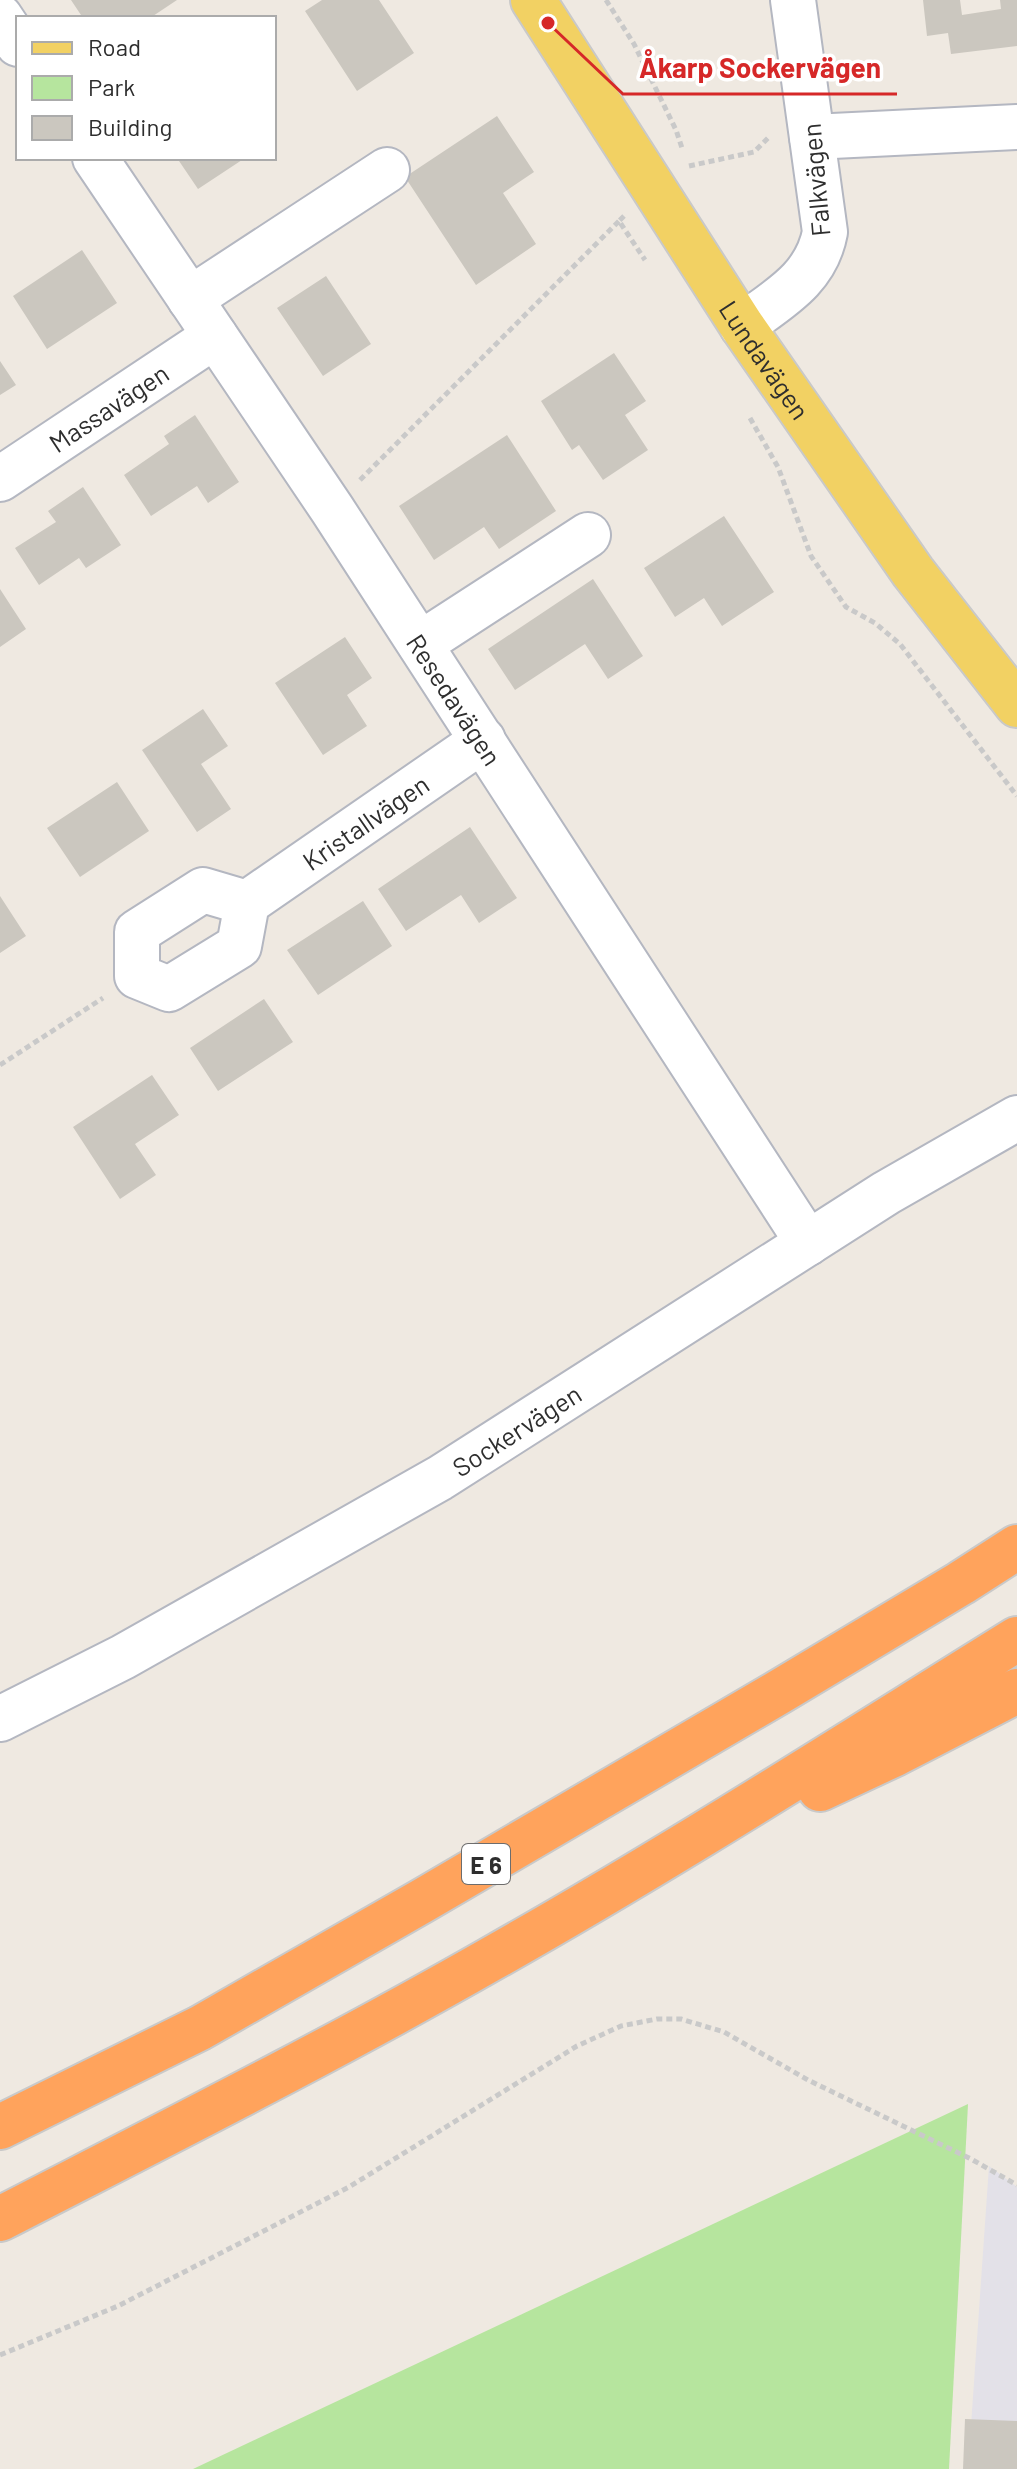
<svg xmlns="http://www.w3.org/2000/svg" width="1017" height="2469" viewBox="0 0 1017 2469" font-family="Barlow,sans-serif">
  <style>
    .industrial { fill: #e3e1e8 }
    .green { fill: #b6e59e }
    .building { fill: #cbc7bf }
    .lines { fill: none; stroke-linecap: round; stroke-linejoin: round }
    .minor-casing { stroke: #b4b7c1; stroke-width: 48 }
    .major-casing { stroke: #c9c9c9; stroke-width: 48 }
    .highway-casing { stroke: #c9c9c9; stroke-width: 48 }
    .path { stroke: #c9c9c9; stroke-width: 5; stroke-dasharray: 6 4; stroke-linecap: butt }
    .minor { stroke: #fff; stroke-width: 44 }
    .major { stroke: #f2d163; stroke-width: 44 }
    .highway { stroke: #ffa35c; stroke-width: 44 }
    .labels { text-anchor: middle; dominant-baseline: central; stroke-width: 7; stroke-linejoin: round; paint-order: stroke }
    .shield { fill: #fff; stroke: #6d6d6d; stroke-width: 2 }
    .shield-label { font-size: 24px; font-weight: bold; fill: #2e2e2e }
    .street-label { font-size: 26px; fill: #2e2e2e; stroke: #fff }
    .leader { fill: none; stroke: #d62828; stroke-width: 3 }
    .callout-dot { fill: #d62828; stroke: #fff; stroke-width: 3 }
    .callout-label { font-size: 28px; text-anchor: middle; font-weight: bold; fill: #d62828; stroke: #fff; stroke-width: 7; stroke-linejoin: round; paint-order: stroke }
  </style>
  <rect width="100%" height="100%" fill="#efe9e1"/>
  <path class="industrial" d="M989,2166L1017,2187V2469H968Z"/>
  <path class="green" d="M968,2104L949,2469H193Z"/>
  <path class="building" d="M71,0H177L150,18H83Z
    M322,0H379L414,53L357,91L305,11Z
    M923,0H960L962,15L1001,9L1000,0H1017V46L951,54L948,33L927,36Z
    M497,116L534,172L503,193L536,244L476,285L405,177Z
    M177,158H245L198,189Z
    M82,250L117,303L47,349L13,296Z
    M326,276L371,344L323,376L277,308Z
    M614,353L646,401L625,415L648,450L603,480L579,445L572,450L541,401Z
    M0,361L16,385L0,395Z
    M195,415L239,482L208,503L197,486L151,516L124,475L169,444L164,436Z
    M507,435L556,511L499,549L484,527L434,560L399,506Z
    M83,487L121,545L86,568L79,558L39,585L15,548L56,522L48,511Z
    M724,516L774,592L722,626L704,598L675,617L644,568Z
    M593,579L643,656L608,679L585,644L515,690L488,649Z
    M0,589L26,629L0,647Z
    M345,637L372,678L347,695L367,726L323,755L275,683Z
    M203,709L228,746L201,764L231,809L197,832L142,750Z
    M117,782L149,831L80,877L47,828Z
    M470,827L517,898L479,923L461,895L406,931L378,889Z
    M0,896L26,936L0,953Z
    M363,901L392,946L318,995L287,950Z
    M264,999L293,1042L218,1091L190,1048Z
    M152,1075L179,1115L135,1144L156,1175L120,1199L73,1127Z
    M965,2419L1017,2421V2469H963Z"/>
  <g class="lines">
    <g class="minor-casing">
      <g id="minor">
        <path d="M0,17L18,44"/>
        <path d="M812,137L1017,127"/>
        <path id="s1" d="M95,158L332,509L808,1243"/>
        <path d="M190,299L387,170"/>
        <path d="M742,326C778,299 816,280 825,232L793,0"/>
        <path id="s2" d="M0,479L215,336"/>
        <path d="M420,644L588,535"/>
        <path id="s3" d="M247,903L239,946L169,989L137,976V932L203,890L247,903L483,740"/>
        <path id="s4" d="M0,1719L123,1657L440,1478L886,1193L1017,1118"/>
      </g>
    </g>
    <g class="major-casing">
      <g id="major">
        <path id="s5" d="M533,0L742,326L913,572L1017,705"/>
      </g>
    </g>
    <g class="highway-casing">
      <path id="highway" d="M820,1789L895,1754L1017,1691
        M0,2127L200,2028L422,1901L779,1692L961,1583L1017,1547
        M0,2219C165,2134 330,2051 491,1959C670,1858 843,1747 1017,1639"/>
    </g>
    <path class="path" d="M606,0L634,44L676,130L682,148
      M689,166L754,152L768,138
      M624,216L619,221L645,260
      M750,418L778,467L811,556L846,607L875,623L900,644L1017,796
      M360,480L619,221
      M0,1065L103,998
      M0,2355L118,2306L349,2187L577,2046L621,2026L657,2019H681L724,2032L808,2080L971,2159L1017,2185"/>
    <use href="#minor" class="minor"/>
    <use href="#major" class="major"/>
    <use href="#highway" class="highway"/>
  </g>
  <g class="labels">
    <rect class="shield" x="462" y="1844" width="48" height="40" rx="6"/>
    <g class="shield-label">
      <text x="486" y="1864">E 6</text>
    </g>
    <g class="street-label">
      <text transform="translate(815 180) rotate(-95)">Falkvägen</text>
      <text stroke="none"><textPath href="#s5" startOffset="428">Lundavägen</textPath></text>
      <text stroke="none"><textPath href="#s2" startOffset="130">Massavägen</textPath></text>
      <text stroke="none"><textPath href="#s1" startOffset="650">Resedavägen</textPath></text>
      <text stroke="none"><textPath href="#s3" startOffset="472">Kristallvägen</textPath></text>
      <text stroke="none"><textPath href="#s4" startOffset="592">Sockervägen</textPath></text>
    </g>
  </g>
  <path class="leader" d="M548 23L623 94H897"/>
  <circle class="callout-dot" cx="548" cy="23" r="8"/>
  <g class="callout-label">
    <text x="760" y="78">Åkarp Sockervägen</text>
  </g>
  <rect x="16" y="16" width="260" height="144" fill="#ffffff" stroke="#ababab" stroke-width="2"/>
  <rect x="32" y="42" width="40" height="12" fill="#f2d163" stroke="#ababab" stroke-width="2"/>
  <text x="88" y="56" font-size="24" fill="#2e2e2e">Road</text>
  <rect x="32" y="76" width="40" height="24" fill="#b6e59e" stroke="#ababab" stroke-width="2"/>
  <text x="88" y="96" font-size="24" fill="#2e2e2e">Park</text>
  <rect x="32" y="116" width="40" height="24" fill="#cbc7bf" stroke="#ababab" stroke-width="2"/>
  <text x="88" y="136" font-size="24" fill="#2e2e2e">Building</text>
</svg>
